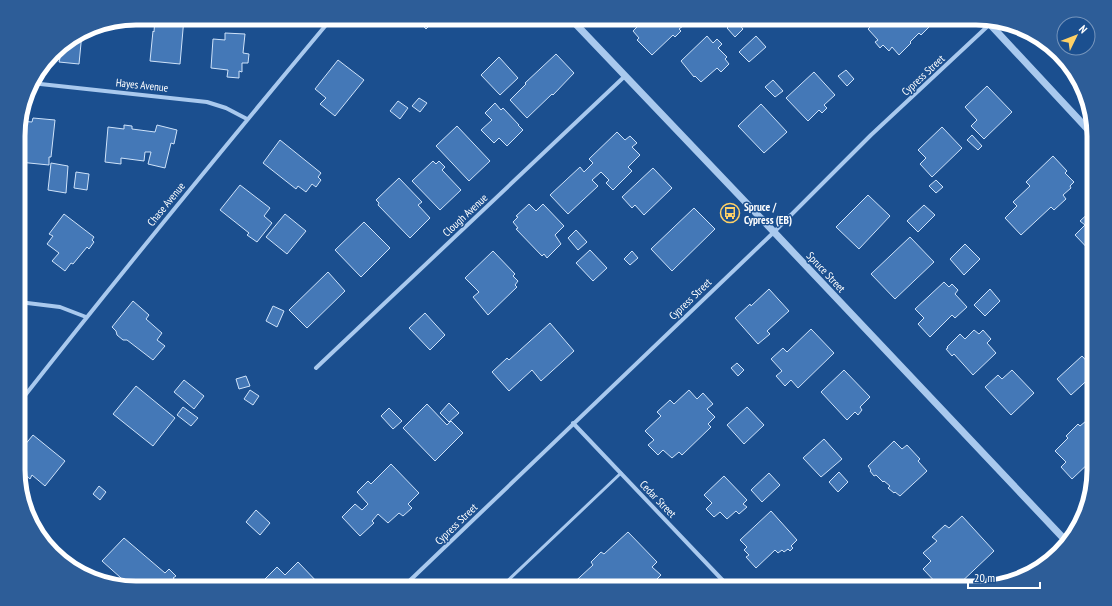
<svg xmlns="http://www.w3.org/2000/svg" width="1112" height="606" viewBox="0 0 1112 606" font-family="'PT Sans Narrow',sans-serif">
  <style>
    .building { fill: #4478b7; stroke: #cfe3fa }
    .lines { fill: none; stroke-linecap: round; stroke-linejoin: round }
    .service { stroke: #a9c9ee; stroke-width: 3 }
    .minor { stroke: #a9c9ee; stroke-width: 4 }
    .tertiary { stroke: #a9c9ee; stroke-width: 7 }
    .labels { text-anchor: middle; dominant-baseline: central; stroke-width: 3; stroke-linejoin: round; paint-order: stroke }
    .street-label { font-size: 11px; fill: #fff; stroke: #1b4f8f }
    .poi-label { font-size: 11px; font-weight: bold; fill: #fff; stroke: #1b4f8f; text-anchor: start }
    .rim { fill: none; stroke: #fff; stroke-width: 5 }
  </style>
  <rect width="100%" height="100%" fill="#1b4f8f"/>
  <path class="building" d="M155,18H184L180,64L150,61L153,31L154,32Z
    M416,18H437L426,29Z
    M646,18H675L683,26L679,29L681,31L675,37L673,35L652,55L637,40L639,38L633,31Z
    M879,18H937L936,24H932L921,35L919,33L910,42L911,43L899,55L892,47L889,51L883,45L880,48L875,42L878,40L868,29Z
    M735,20L743,29L735,37L727,28Z
    M82,33L79,64L59,62L60,58H53L52,56L58,47Z
    M225,33L245,34L243,53L249,54L248,63H242V72L239,71V78L227,77L228,70L211,68L213,39L225,40Z
    M707,36L713,43L717,39L722,44L718,48L727,57L725,59L729,64L721,72L717,68L701,82L695,76L694,77L681,61Z
    M756,36L766,47L749,62L739,52Z
    M556,54L574,73L553,95L552,94L527,118L510,100L526,84L525,83Z
    M499,57L518,78L500,95L481,75Z
    M338,60L364,80L335,116L320,104L326,98L315,89Z
    M846,70L854,79L847,86L838,76Z
    M814,72L835,95L824,105L827,108L822,113L819,110L808,121L786,98Z
    M773,80L783,91L775,97L765,87Z
    M987,86L1012,112L984,139L971,126L977,120L965,107Z
    M419,98L427,103L420,112L412,106Z
    M398,101L408,108L400,119L390,111Z
    M495,103L501,110L503,108L519,125H518L523,130L507,146L499,138L494,143L481,130L492,120L485,113Z
    M761,104L787,132L764,153L738,126Z
    M33,118L55,120L51,157H49V165L19,162V121L32,122Z
    M124,125L132,126V129L155,132L157,125L177,130L174,144L171,143L165,168L148,164L151,152H145L144,161L121,158V164L105,162L108,127L124,129Z
    M457,126L490,161L469,181L436,146Z
    M942,127L962,148L932,177L920,164L926,158L918,150Z
    M617,132L625,140L630,136L637,143L632,147L640,155L628,167L632,171L613,190L606,183L609,180L601,172L592,180L598,186L568,214L550,195L580,167L584,172L593,163L589,159Z
    M972,135L982,146L978,150L967,140Z
    M280,140L321,173L318,177L321,180L316,187L312,184L306,192L298,186L296,189L263,163Z
    M1053,156L1067,171L1065,173L1074,182L1070,186L1071,188L1063,195L1066,199L1054,210L1051,207L1021,235L1005,218L1017,206L1013,202L1030,186L1026,182Z
    M433,161L436,164L439,161L445,167L442,170L461,190L440,210L412,181Z
    M51,163L68,166L66,193L48,190Z
    M653,168L672,188L644,215L635,205L632,208L622,197Z
    M76,172L89,174L87,190L74,188Z
    M399,178L422,202L418,205L430,218L410,238L378,205L379,203L376,200Z
    M936,180L943,187L936,193L929,186Z
    M240,185L270,208L264,216L272,223L257,242L247,235L249,233L220,210Z
    M868,195L890,216L859,249L836,227Z
    M529,204L536,211L543,204L564,226L555,235L561,244L547,258L544,254L542,256L516,229L518,228L513,222L518,217L516,216Z
    M924,205L935,215L918,232L907,221Z
    M694,208L715,229L672,271L651,249Z
    M1093,209L1094,210V255L1075,235L1085,225L1080,221Z
    M64,214L94,237L92,240L94,242L89,249L87,247L73,264L71,263L65,271L52,261L59,253L47,244L53,236L49,234Z
    M285,214L306,231L287,254L266,237Z
    M364,222L390,248L361,277L335,250Z
    M576,230L587,242L578,250L568,238Z
    M910,237L934,262L895,299L871,274Z
    M965,244L980,259L964,275L950,259Z
    M590,250L607,268L593,281L576,263Z
    M493,251L515,274L513,276L518,281L515,285L517,287L488,315L473,297L479,292L465,278Z
    M632,251L638,258L630,265L624,259Z
    M328,272L345,291L307,328L289,310Z
    M944,282L949,287L952,284L958,290L955,294L967,307L955,318L952,315L930,337L918,324L924,318L915,309Z
    M769,289L789,311L767,331L770,334L758,344L735,318L750,304L751,306Z
    M990,289L1000,301L985,316L974,305Z
    M133,301L149,315L146,319L162,333L157,340L165,346L153,360L127,340H123L117,335L116,331L112,327Z
    M273,306L284,311L277,327L266,321Z
    M425,313L445,335L430,350L409,328Z
    M550,323L574,351L541,381L532,370L509,391L492,372L507,358L509,360Z
    M811,329L834,353L798,388L791,380L785,386L776,376L782,371L771,359L783,348L787,352Z
    M974,330L979,334L983,330L991,339L987,343L996,353L973,375L954,354L952,356L946,349L948,348L947,347L960,334L965,339Z
    M1082,356L1094,369V374L1071,395L1057,379Z
    M737,363L744,370L738,376L731,368Z
    M844,370L870,397L860,407L862,410L858,415L855,412L847,420L821,392Z
    M1012,370L1034,393L1011,415L985,387L998,375L1002,379Z
    M246,376L250,386L239,389L236,379Z
    M184,380L204,396L194,409L174,392Z
    M136,386L175,418L153,446L113,414Z
    M250,390L259,396L253,405L244,399Z
    M689,390L697,399L703,393L713,404L707,409L715,417L708,424L711,427L682,455L679,452L672,458L663,450L658,455L648,445L654,440L645,431L661,416L657,412L670,400L674,404Z
    M449,403L459,413L449,422L440,413Z
    M427,404L447,425L451,421L463,433L435,461L403,428Z
    M183,407L198,418L191,426L177,415Z
    M747,407L764,425L744,444L727,425Z
    M389,408L402,421L393,429L381,416Z
    M1086,421L1090,425L1094,421V462L1092,460L1072,479L1061,467L1066,462L1055,451L1068,438L1066,436L1078,424L1080,426Z
    M33,435L65,461L45,486L32,475L30,479L21,471L23,468L19,465V452Z
    M824,439L842,459L821,477L803,458Z
    M894,441L902,449L907,445L920,459L918,461L927,471L900,496L895,492L894,493L888,488L890,486L884,481L883,482L876,475L874,476L870,471L871,470L868,466Z
    M391,464L419,493L408,504L412,508L403,516L399,513L388,523L378,514L372,521L374,523L360,536L342,517L355,504L362,510L368,504L357,492L368,481L371,484Z
    M839,472L848,482L838,492L829,482Z
    M769,473L780,485L762,502L751,490Z
    M724,476L747,500L743,504L747,507L739,514L736,511L727,519L720,512L714,517L706,509L712,503L704,495Z
    M99,486L106,492L100,500L93,494Z
    M256,510L270,523L260,535L246,522Z
    M771,511L797,540L791,546L793,548L790,551L788,549L784,552L782,550L778,553L775,550L756,568L746,557L749,555L744,550L747,547L740,540Z
    M962,516L994,551L955,588H941L923,569L931,561L923,553L937,541L932,537L945,525L949,528Z
    M628,532L657,562L652,567L661,575L648,588H568L593,565L591,562L601,552L604,554Z
    M124,538L165,573L169,569L176,576L173,578L180,584L176,588H136L130,586L102,561Z
    M298,562L321,586L319,588H258L259,585L277,567L285,575Z"/>
  <g class="lines">
    <path class="service" d="M500,588L621,473
      M714,588L723,580"/>
    <path class="minor" d="M31,83L207,102L226,108L247,119
      M19,302L60,307L86,317
      M316,368L625,76
      M19,403C121,273 225,146 331,19
      M573,423L730,588
      M402,588L774,232L871,135L990,24"/>
    <path class="tertiary" d="M570,18L774,232L1066,541
      M987,21L1094,136"/>
  </g>
  <defs>
    <g id="bus-ring" transform="scale(1)"><circle r="9.5" fill="#1b4f8f" stroke="#ffd166" stroke-width="1.5"/><path d="M-5-6H5V4H4V6H2V4H-2V6H-4V4H-5ZM-3.5-4V0h7V-4ZM-3.5 1.2v1.5H-2V1.2ZM2 1.2v1.5H3.5V1.2Z" fill="#ffd166"/></g>
  </defs>
  <g fill-rule="evenodd">
    <use href="#bus-ring" x="730" y="213"/>
  </g>
  <g class="labels">
    <g class="street-label">
      <text transform="translate(923 75) rotate(-43)">Cypress Street</text>
      <text transform="translate(142 85) rotate(6)">Hayes Avenue</text>
      <text transform="translate(166 204) rotate(-51)">Chase Avenue</text>
      <text transform="translate(465 215) rotate(-43)">Clough Avenue</text>
      <text transform="translate(826 272) rotate(47)">Spruce Street</text>
      <text transform="translate(690 299) rotate(-44)">Cypress Street</text>
      <text transform="translate(658 499) rotate(46)">Cedar Street</text>
      <text transform="translate(456 524) rotate(-44)">Cypress Street</text>
    </g>
    <g class="poi-label">
      <text x="744" y="207">Spruce /<tspan x="744" dy="13">Cypress (EB)</tspan></text>
    </g>
  </g>
  <path d="M0 0H1112V606H0ZM136 25H976A111 111 0 0 1 1087 136V470A111 111 0 0 1 976 581H136A111 111 0 0 1 25 470V136A111 111 0 0 1 136 25Z" fill="#2d5d98" fill-rule="evenodd"/>
  <path class="rim" d="M136 25H976A111 111 0 0 1 1087 136V470A111 111 0 0 1 976 581H136A111 111 0 0 1 25 470V136A111 111 0 0 1 136 25Z"/>
  <g transform="translate(1076 36) rotate(47)"><circle r="19" fill="#1b4f8f" stroke="#7695bc"/>
  <path d="M0-3L7 15L0 10L-7 15Z" fill="#ffd166"/>
  <text y="-6" font-size="11" font-weight="bold" text-anchor="middle" fill="#ffffff">N</text>
  </g>
  <path d="M968 582v6h72v-6" fill="none" stroke="#ffffff" stroke-width="2"/>
  <text x="974" y="582" font-size="12" fill="#ffffff" stroke="#1b4f8f" stroke-width="3" paint-order="stroke">20 m</text>
</svg>
